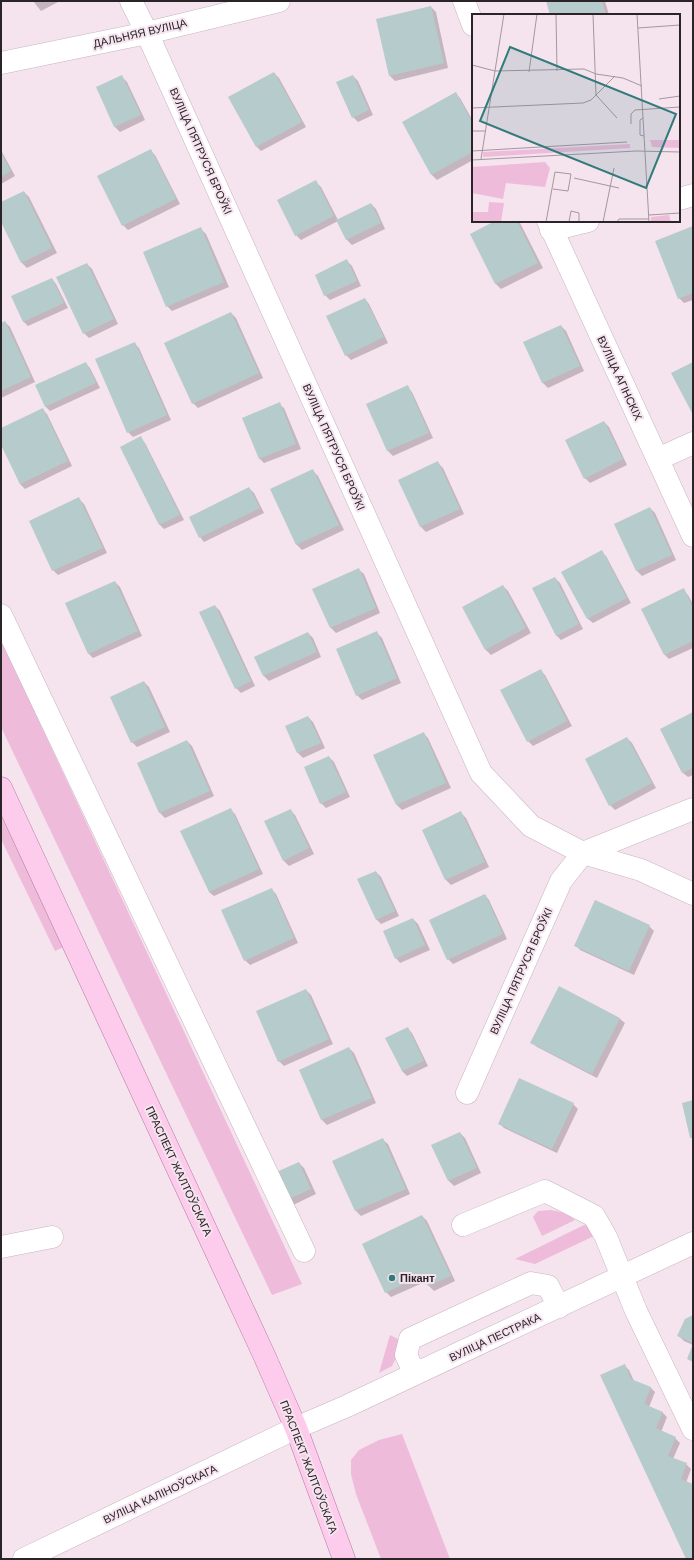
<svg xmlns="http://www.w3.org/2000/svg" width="694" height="1560" viewBox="0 0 694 1560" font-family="'DM Sans',sans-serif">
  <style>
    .green { fill: #efbbdb }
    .shadow { fill: #0003 }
    .building { fill: #b6cccc }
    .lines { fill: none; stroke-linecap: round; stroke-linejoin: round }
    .minor-casing { stroke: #c6b5bf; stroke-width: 23 }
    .major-casing { stroke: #b27a9e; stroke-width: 23 }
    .minor { stroke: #fff; stroke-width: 22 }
    .major { stroke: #fdcbeb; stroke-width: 22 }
    .poi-dot { fill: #327b7b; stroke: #f5e3ee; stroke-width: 1.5 }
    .labels { text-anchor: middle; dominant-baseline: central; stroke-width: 4; stroke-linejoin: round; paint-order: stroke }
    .street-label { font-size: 11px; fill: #2a2428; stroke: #f5e3ee }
    .poi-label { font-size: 11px; font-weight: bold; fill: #2a2428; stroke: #f5e3ee; text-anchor: start }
    .inset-road { fill: none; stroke: #a4979f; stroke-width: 1 }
    .view { fill: #327b7b; fill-opacity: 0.15; stroke: #327b7b; stroke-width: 2 }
    .inset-edge { fill: none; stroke: #2a2428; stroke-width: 2 }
  </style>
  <rect width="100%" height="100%" fill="#f5e3ee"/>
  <path class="green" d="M1,640L302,1284L272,1295L1,727Z
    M1,816L64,947L55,951L1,839Z
    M551,1210L565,1213L575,1220L542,1236L533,1217L538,1211Z
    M584,1225L590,1227L594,1236L535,1264L515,1259Z
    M390,1335L400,1340V1349L392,1366L379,1373Z
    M402,1434L450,1559H381L356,1494L351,1474V1460L359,1450L379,1440Z"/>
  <path class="shadow" d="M33,1H60L41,11Z
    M547,1H605L609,15H551Z
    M431,7L436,12L448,68L395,81L390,76Z
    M274,73L279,78L306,127L261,151L256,146Z
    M353,76L358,81L373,115L358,122L353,117Z
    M122,77L127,82L145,120L120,132L115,127L97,88Z
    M455,93L460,98L473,121V160L437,180L432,175L403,122Z
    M1,150L15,176L1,184Z
    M150,150L155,155L180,204L128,230L123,225Z
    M316,182L321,187L338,220L371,204L376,209L385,229L352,245L347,240L338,221L301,240L296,235Z
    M24,192L29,197L57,253L27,268L22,263L1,220V203Z
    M497,221H519L543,268L501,289L496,284L471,234Z
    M693,227V300L684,303L679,298Z
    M201,229L206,234L229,287L172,311L167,306Z
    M347,261L352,266L361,286L330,300L325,295Z
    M87,264L92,269L118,324L89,338L84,333Z
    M52,279L56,284L68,308L28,326L23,321Z
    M365,299L369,304L388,343L351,360L346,355Z
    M231,313L236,318L263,378L198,408L193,403Z
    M5,322L10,327L35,382L1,398V324Z
    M561,326L566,331L584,371L548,388L543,383L525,342Z
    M134,343L139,348L171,420L133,437L128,432Z
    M85,363L90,368L100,388L50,411L45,406Z
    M407,387L412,392L433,438L393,456L388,451L367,405Z
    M279,404L284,408L301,449L264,463L259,458Z
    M42,409L47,414L72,466L25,489L20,484L1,443V429Z
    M604,422L609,427L627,465L590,483L585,478Z
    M140,438L145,443L184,520L164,529L159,524Z
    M438,463L443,468L464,514L426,532L421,527L399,481Z
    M313,471L318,476L344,530L302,550L297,545L272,490Z
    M249,488L254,493L264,513L204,542L200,537Z
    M79,499L84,504L107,553L58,575L53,570Z
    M650,508L655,513L676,560L642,576L637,571Z
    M601,552L606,556L631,603L593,623L588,619Z
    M359,570L364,574L380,613L336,633L331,628Z
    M555,578L560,583L583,629L561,640L556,635Z
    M115,582L120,587L142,636L93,658L88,653Z
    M503,586L508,591L531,633L491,655L486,650L463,608Z
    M683,590L688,595L693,604V648L669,659L664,654Z
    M215,606L220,611L255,686L241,693L236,688Z
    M308,633L313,638L321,657L269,681L264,676L255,657Z
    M377,633L382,638L401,683L362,700L357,695Z
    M540,670L545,675L572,726L533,746L528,741Z
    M144,682L149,687L170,732L137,747L132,742Z
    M693,714V775L688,777L683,773Z
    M308,717L313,722L325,748L303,758L298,753L286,727Z
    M423,733L428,738L451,788L402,810L397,805L375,755Z
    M627,738L632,743L656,788L615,810L610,805Z
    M187,741L192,746L214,796L165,818L160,813L138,763Z
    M329,757L334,762L350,797L326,808L321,803Z
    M230,809L235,814L263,874L214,896L209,892Z
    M290,810L295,815L314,854L289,866L284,861L265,822Z
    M461,813L466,818L489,867L451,885L446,880L423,830Z
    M376,872L381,877L399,916L381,924L376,919Z
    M271,889L276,894L298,943L250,965L245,960Z
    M485,895L489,900L507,939L453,964L448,959Z
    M413,919L418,924L430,950L400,963L396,958Z
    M649,926L654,931L634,975L580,950L576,945Z
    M559,988L620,1019L625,1023L597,1078L537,1047L532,1042Z
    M306,990L311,995L333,1044L284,1066L279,1061Z
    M407,1028L412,1033L428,1066L407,1076L402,1071Z
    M349,1048L354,1053L376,1103L327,1125L322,1120L300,1070Z
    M573,1104L578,1109L557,1153L504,1128L499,1123Z
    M460,1133L465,1138L481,1173L454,1186L449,1181L433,1145Z
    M383,1140L388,1144L410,1194L361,1216L356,1211L334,1161Z
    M299,1163L304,1168L316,1194L291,1206L286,1201Z
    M422,1216L427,1221L455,1281L434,1291L429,1286L427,1281L391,1297L386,1292L363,1244Z
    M693,1316V1345L684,1341L679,1336Z
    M624,1365L629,1370L634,1381L650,1387L655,1392L649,1407L662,1412L667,1417L661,1432L675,1438L680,1443L673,1459L686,1464L691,1469L686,1483L693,1485V1559H687Z"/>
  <path class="building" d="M546,1H602L606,15H550Z
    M431,6L444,63L389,76L376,19Z
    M274,72L302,122L256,147L228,97Z
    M122,75L141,115L114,127L96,87Z
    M353,75L369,110L352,118L336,82Z
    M456,92L473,124V152L431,175L402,122Z
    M151,149L176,199L122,226L97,176Z
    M1,153L11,171L1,177Z
    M316,180L334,216L295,236L277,200Z
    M24,191L52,248L21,263L1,222V202Z
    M371,203L381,223L346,240L336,220Z
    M495,221H517L538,263L495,284L470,234Z
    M693,226V293L678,299L655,241Z
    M201,227L224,282L166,307L143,252Z
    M347,259L357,281L324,296L315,275Z
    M87,263L114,319L83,334L56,277Z
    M52,278L64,303L23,322L11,296Z
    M365,298L384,337L345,356L326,316Z
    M231,312L259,373L192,404L164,343Z
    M5,321L31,377L1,391V323Z
    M561,325L580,366L542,383L523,342Z
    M135,342L167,415L127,433L95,359Z
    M86,362L96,383L45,407L35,385Z
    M693,362V413H692L671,373Z
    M408,385L429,433L387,451L366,404Z
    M280,402L296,444L259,459L242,418Z
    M43,408L68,461L20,484L1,445V428Z
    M604,421L623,459L584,479L565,440Z
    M141,436L180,515L159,525L120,447Z
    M438,461L460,509L420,527L398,480Z
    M313,469L339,525L296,545L270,489Z
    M249,487L260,508L199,538L189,517Z
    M79,497L103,548L52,571L29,521Z
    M650,507L672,555L636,571L614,524Z
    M602,550L627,598L587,619L561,572Z
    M359,568L376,608L330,628L312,589Z
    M555,577L579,624L556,636L532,588Z
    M115,581L138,631L88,654L65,603Z
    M503,585L526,628L485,650L462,607Z
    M684,588L693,608V641L664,655L641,609Z
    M215,605L251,681L235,689L199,612Z
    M377,631L397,678L356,696L336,649Z
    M308,632L317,652L263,676L254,657Z
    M541,669L567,721L527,742L500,690Z
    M144,681L165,727L131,743L110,697Z
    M693,712V768L682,773L660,729Z
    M308,716L321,743L297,753L285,726Z
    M424,732L446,783L396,805L373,755Z
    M627,737L652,783L609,806L585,759Z
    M187,740L210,791L159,813L137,763Z
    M329,756L346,792L320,804L304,767Z
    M231,808L259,869L209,892L180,831Z
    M291,809L309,848L283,861L264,821Z
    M461,811L485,862L445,880L422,830Z
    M376,871L395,911L376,920L357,879Z
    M272,888L294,938L244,961L221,910Z
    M485,894L503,934L447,960L429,920Z
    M595,900L650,925L629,971L574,946Z
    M413,918L425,945L395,959L383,931Z
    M559,986L620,1018L592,1074L530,1043Z
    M306,989L329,1039L278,1062L256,1011Z
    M408,1027L424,1061L402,1071L385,1038Z
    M349,1047L372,1098L321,1120L299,1070Z
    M519,1078L574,1103L552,1149L498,1124Z
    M693,1100V1138H690L682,1103Z
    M460,1132L477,1168L448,1181L431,1145Z
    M383,1138L406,1189L355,1211L332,1161Z
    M299,1162L311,1189L285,1201L272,1174Z
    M422,1215L451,1276L428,1286L423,1275L385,1293L362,1244Z
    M693,1315V1343L677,1336L685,1319Z
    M693,1344V1362L687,1359Z
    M625,1364L631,1379L651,1387L644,1404L663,1412L656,1428L676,1437L668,1456L687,1463L681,1479L693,1484V1500L691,1505H693V1559H686L600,1375Z"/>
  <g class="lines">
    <g class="minor-casing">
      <path id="minor" d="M131,1L147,33L481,773L531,826L583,853L641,870L693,894
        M464,1L473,25
        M1,63L147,33L279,1
        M679,199L693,195
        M548,221L693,536
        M551,230L588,221
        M658,459L693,443
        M1,615L304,1251
        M467,1093L561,881L583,853L693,809
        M463,1225L545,1191L594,1216L606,1237L636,1311L693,1429
        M1,1247L52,1237
        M415,1374L406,1355L410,1339L531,1283L548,1286L559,1307
        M24,1559L296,1428L347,1406L693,1243"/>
    </g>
    <g class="major-casing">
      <path id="major" d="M1,788L264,1355L296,1428L344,1559"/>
    </g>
    <use href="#minor" class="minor"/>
    <use href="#major" class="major"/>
  </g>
  <circle class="poi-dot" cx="392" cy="1278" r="4"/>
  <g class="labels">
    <g class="street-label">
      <text transform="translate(140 33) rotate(-13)">ДАЛЬНЯЯ ВУЛІЦА</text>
      <text transform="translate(201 151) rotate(66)">ВУЛІЦА ПЯТРУСЯ БРОЎКІ</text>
      <text transform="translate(620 378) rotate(65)">ВУЛІЦА АГІНСКІХ</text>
      <text transform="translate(334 447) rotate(66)">ВУЛІЦА ПЯТРУСЯ БРОЎКІ</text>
      <text transform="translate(521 971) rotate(-66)">ВУЛІЦА ПЯТРУСЯ БРОЎКІ</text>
      <text transform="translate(179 1171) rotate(65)">ПРАСПЕКТ ЖАЛТОЎСКАГА</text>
      <text transform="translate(495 1337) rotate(-25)">ВУЛІЦА ПЕСТРАКА</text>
      <text transform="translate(309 1467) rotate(69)">ПРАСПЕКТ ЖАЛТОЎСКАГА</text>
      <text transform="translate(160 1494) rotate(-25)">ВУЛІЦА КАЛІНОЎСКАГА</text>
    </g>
    <g class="poi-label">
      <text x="400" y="1278">Пікант</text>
    </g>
  </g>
  <g transform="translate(472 14)">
    <rect width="208" height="208" fill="#f5e3ee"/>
    <path d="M178,126H208V134L180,133ZM158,130V134L11,143V138ZM73,148L78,154L73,173L34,169L31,185L0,179V153ZM17,188L32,189L29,208H0V198H16ZM197,201L199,208H179V203Z" fill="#efbbdb"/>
    <path class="inset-road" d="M84,0L85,57M121,0L124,81L145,104M165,0L177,208M166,14L208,11M0,51L23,57L112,55L124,60L151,64L170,72M57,58L65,0M187,85L208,82M0,94L111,89L119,86L143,62M171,104L168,106V121L172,122M159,110V100L163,96L208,93M0,117H14M0,137L155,128M9,145L32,0M0,146L164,137L208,138M102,164L147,174M177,201L208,199M74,208L83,158L99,160L96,177L81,175M97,208L99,197L107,199V208M131,208L142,154M145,208L147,205H177"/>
    <path class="view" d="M38,33L204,100L174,174L8,107Z"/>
    <rect width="208" height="208" class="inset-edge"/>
  </g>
  <rect width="694" height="1560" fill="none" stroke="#2a2428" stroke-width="4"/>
</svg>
